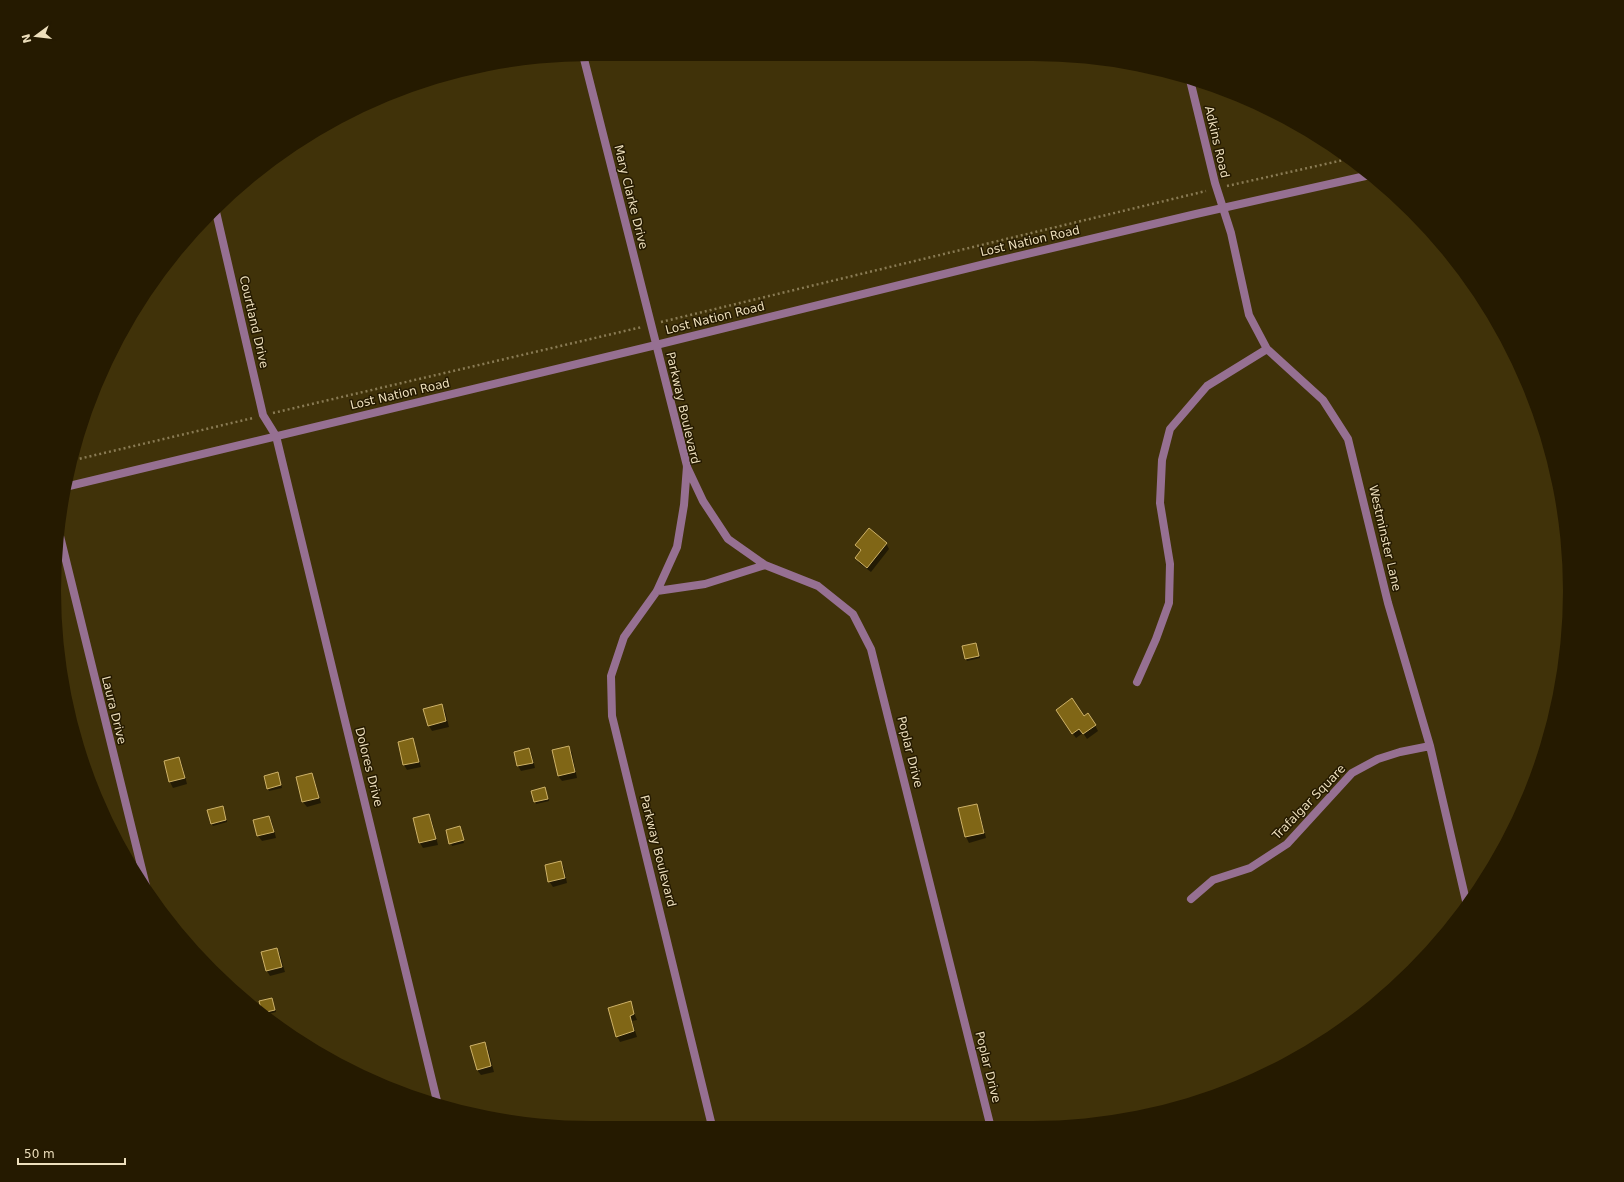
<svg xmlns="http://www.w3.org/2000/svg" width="1624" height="1182" viewBox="0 0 1624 1182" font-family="'DejaVu Sans',sans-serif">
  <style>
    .shadow { fill: #0007 }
    .building { fill: #806616; stroke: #ceb268 }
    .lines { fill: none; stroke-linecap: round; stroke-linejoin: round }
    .path { stroke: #897b54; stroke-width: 2.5; stroke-dasharray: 2 3; stroke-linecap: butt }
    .minor { stroke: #967092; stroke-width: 8 }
    .tertiary { stroke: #967092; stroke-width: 8 }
    .labels { text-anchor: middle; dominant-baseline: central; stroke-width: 3; stroke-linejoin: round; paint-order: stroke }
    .street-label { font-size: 12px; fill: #eddfbc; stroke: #251a00 }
  </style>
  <rect width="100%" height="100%" fill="#403209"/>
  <path class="shadow" d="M886,543L889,549L871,572L859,563L856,558L861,552L856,545Z
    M976,644L980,658L967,661L966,659Z
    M442,706L445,711L449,727L432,731L429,726Z
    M1060,716L1084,717L1095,725L1098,731L1087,739L1083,733L1076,738Z
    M412,739L415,745L421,767L407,770L404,765L399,742Z
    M569,747L572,753L577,778L562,781L558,776Z
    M529,749L532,755L535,768L521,771L518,766Z
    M179,758L182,764L187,784L173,788L170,782L165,761Z
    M311,774L314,779L321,803L307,807L303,802L297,778Z
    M279,776L282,788L269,791L268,788Z
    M545,788L549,801L536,804L532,791Z
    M976,805L979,810L986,838L969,843L966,837L959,809Z
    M224,810L227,822L213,826L211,823Z
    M429,815L432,821L438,845L423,848L420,843L414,819Z
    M269,817L272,822L276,838L262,841L258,836L254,820Z
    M460,828L464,843L452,846L447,831Z
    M561,862L564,868L567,883L553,887L549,881Z
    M277,949L280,955L285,972L270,976L267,971Z
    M272,999L276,1012L264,1015L260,1002Z
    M630,1003L637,1020L632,1021L637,1037L620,1042L617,1036Z
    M485,1043L488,1049L494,1072L481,1075L477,1070Z"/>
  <path class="building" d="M869,528L887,543L867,568L855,558L861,550L855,545Z
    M976,643L979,656L965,659L962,646Z
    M1072,698L1084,716L1088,713L1096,725L1083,734L1079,729L1072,734L1056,710Z
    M442,704L446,721L428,726L423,709Z
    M413,738L419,762L403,765L398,742Z
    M569,746L575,772L558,776L552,750Z
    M529,748L533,763L517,766L514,752Z
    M179,757L185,778L169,782L164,761Z
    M278,772L281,785L267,789L264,776Z
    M312,773L319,798L302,802L296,777Z
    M545,787L548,799L534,802L531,791Z
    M977,804L984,833L965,837L958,808Z
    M223,806L226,820L211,824L207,810Z
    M429,814L436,839L419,843L413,818Z
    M269,816L274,832L257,836L253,820Z
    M460,826L464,840L449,844L446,830Z
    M561,861L565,878L548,882L545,865Z
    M277,948L282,967L266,971L261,952Z
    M272,998L275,1010L262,1013L259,1001Z
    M631,1001L634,1014L630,1016L634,1031L616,1037L608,1008Z
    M485,1042L491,1066L477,1070L470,1046Z"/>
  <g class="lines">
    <path class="path" d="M1227,186L1348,159
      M661,322L1206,191
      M273,413L642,327
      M70,461L253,418"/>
    <path class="minor" d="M583,55L687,466L684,505L677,547L657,591L624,637L611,676L612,716L712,1126
      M1190,80L1215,183L1231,233L1249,315L1267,349L1323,400L1348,439L1388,603L1430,746L1467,905
      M216,212L263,415L276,436L438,1105
      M687,467L703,501L728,539L765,565L818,586L853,614L871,649L990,1124
      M59,532L148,894
      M657,591L705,584L765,565
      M1137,682L1156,639L1169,603L1170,564L1160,503L1162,460L1170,429L1207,386L1267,349
      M1191,899L1213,880L1250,868L1287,844L1352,773L1378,759L1400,752L1430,746"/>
    <path class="tertiary" d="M65,487L656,345L989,263L1196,214L1370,175"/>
  </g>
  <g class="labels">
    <g class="street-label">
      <text transform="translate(1217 142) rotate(77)">Adkins Road</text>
      <text transform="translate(631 197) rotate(76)">Mary Clarke Drive</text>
      <text transform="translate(1030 241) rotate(-13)">Lost Nation Road</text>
      <text transform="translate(715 318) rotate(-14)">Lost Nation Road</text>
      <text transform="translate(254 322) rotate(77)">Courtland Drive</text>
      <text transform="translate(400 394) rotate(-13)">Lost Nation Road</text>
      <text transform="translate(683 408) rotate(77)">Parkway Boulevard</text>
      <text transform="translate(1385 538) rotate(77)">Westminster Lane</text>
      <text transform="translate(114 710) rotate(76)">Laura Drive</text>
      <text transform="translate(910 752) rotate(76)">Poplar Drive</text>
      <text transform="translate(369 767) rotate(76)">Dolores Drive</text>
      <text transform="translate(1309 802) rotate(-46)">Trafalgar Square</text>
      <text transform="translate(658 851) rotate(76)">Parkway Boulevard</text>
      <text transform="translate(988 1067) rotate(76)">Poplar Drive</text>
    </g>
  </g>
  <path d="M0 0H1624V1182H0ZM591 61H1033A530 530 0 0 1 1563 591V591A530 530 0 0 1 1033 1121H591A530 530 0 0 1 61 591V591A530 530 0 0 1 591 61Z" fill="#251a00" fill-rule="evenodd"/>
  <g transform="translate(36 36) rotate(255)" stroke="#251a00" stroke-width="3" paint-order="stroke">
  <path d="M0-3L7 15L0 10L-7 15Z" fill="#eddfbc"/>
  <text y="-6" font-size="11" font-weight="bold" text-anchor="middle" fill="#eddfbc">N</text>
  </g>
  <path d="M18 1158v6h107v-6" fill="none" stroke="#eddfbc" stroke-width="2"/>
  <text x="24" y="1158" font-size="12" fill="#eddfbc" stroke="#251a00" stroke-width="3" paint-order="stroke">50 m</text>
</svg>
